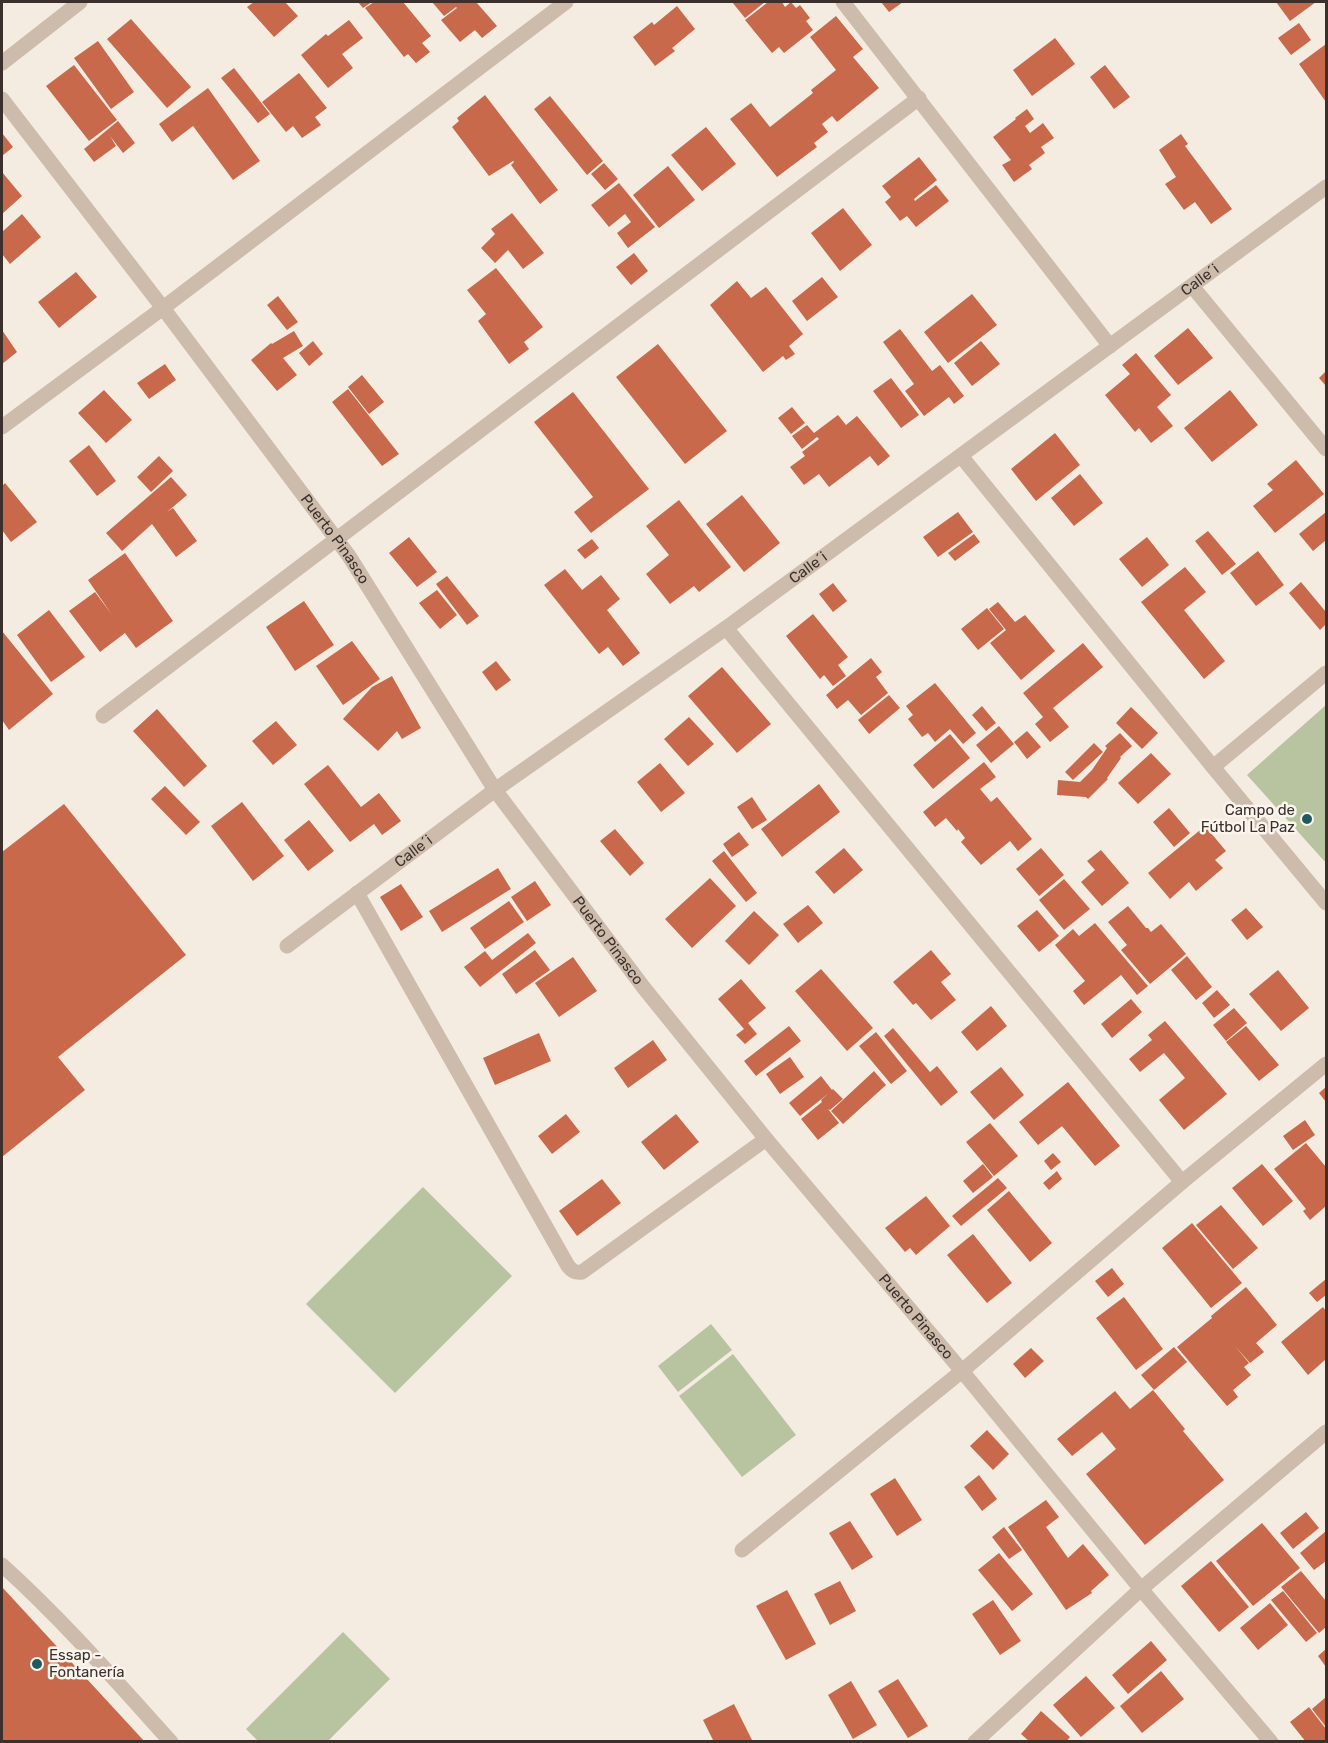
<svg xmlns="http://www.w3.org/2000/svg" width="1328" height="1743" viewBox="0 0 1328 1743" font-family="Rubik,sans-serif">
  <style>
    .green { fill: #b8c4a0 }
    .building { fill: #c8694b }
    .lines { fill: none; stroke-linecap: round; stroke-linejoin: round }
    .minor { stroke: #cdbbac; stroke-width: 15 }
    .tertiary { stroke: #cdbbac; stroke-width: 15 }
    .poi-dot { fill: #1f5a5e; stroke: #fbf5ee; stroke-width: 2 }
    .labels { text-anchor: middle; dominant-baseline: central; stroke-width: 5; stroke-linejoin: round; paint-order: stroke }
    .street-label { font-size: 15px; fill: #3b302b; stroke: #fbf5ee }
    .poi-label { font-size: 15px; fill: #3b302b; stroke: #fbf5ee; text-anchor: end }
  </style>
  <rect width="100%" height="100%" fill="#f4ebe1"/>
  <path class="green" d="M1326,705V863L1247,775Z
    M423,1187L512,1276L395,1393L306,1304Z
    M711,1324L732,1350L678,1392L658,1366Z
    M733,1354L796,1435L742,1477L679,1396Z
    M343,1632L390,1679L328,1741H258L246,1729Z"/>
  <path class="building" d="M254,2H285L298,16L274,37L247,7Z
    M358,2H372L363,8Z
    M374,2H403L431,36L422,43L430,52L416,63L408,54L404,57L365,8Z
    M432,2H476L497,26L482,38L475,30L460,42L441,20L457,8L456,7L444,16Z
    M732,2H765L745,18Z
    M768,2H782L785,7L791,2L796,8L800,5L810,18L806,21L813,30L784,53L779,47L772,53L745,20Z
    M881,2H903L889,12Z
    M1276,2H1316L1290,21Z
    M677,6L695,29L672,48L675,51L655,66L633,37L652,22L654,25Z
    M836,16L863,49L853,57L879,88L837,122L832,116L822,124L828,132L814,143L817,147L777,177L730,119L751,103L770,127L813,93L811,90L836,70L810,37Z
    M131,19L191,87L167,108L107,39Z
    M349,20L363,38L342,54L353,68L328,88L301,55L326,34L328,36Z
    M1299,23L1311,40L1291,55L1278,38Z
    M1055,38L1075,64L1032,96L1013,70Z
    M98,41L134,92L111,109L74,58Z
    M1326,44V102L1299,64Z
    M74,65L117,120L89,141L46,86Z
    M1105,65L1130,97L1114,109L1090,77Z
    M234,68L270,114L258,123L221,78Z
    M299,73L327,108L315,117L321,125L302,138L293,126L286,132L262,102Z
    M208,88L260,161L233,180L193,126L172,142L159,124Z
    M485,95L558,190L540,204L511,165L514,162L513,161L489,176L452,127L459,121L457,118Z
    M550,96L603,161L587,175L534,109Z
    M1027,109L1034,119L1025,126L1030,133L1043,123L1054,138L1041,147L1045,153L1029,165L1032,169L1014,182L1002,165L1011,160L993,137L1016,119L1015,118Z
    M118,121L135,143L123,153L110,136L116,146L94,162L84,149Z
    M706,127L736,164L702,191L671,155Z
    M2,133L13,147L2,156Z
    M1181,134L1188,144L1185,146L1232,209L1211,224L1195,202L1184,210L1165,184L1176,177L1159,150Z
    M919,157L937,180L914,199L915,201L936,185L949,201L916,227L907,216L900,221L885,202L891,197L882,186Z
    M604,163L618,179L605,190L591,174Z
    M668,166L695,200L659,228L633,195Z
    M2,172L22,196L2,214Z
    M619,183L655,227L628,248L617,233L631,222L625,214L609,227L591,205Z
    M843,208L872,245L840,271L811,233Z
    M512,213L544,253L523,269L508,250L495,263L481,248L495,234L491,229Z
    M22,214L41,237L10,264L2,254V232Z
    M634,253L648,271L631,285L616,267Z
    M496,268L543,327L524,342L529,349L509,364L478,321L486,314L467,290Z
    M76,272L97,297L59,328L38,302Z
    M822,277L838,297L807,321L792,301Z
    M737,281L751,298L766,287L803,334L789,346L795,354L786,360L783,356L763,372L710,305Z
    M972,294L997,325L948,363L924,332Z
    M278,296L298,322L287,330L267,305Z
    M1188,328L1213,358L1178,385L1154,356Z
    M900,329L932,371L940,365L964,396L954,404L949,397L924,416L905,391L914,384L883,342Z
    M2,330L17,352L2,364Z
    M294,331L303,346L283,358L297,375L277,391L251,360L271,343L272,344Z
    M313,341L323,354L309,366L299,353Z
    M981,341L1000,364L972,386L954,363Z
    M658,344L727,431L685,464L616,377Z
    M1136,353L1171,395L1157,407L1173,426L1151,443L1139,428L1135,432L1105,395L1130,374L1122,365Z
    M165,364L176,380L149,399L137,383Z
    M1326,371V386L1319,378Z
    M362,375L384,402L369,414L348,387Z
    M891,378L919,415L901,428L873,391Z
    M348,389L399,454L382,466L332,402Z
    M104,390L132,420L106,443L78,413Z
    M1230,390L1258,425L1212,462L1184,428Z
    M573,392L649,489L591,533L574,512L593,497L534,422Z
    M792,407L805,423L791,434L778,418Z
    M838,415L846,425L857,416L890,456L878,466L870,456L829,487L819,474L804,485L790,467L805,456L802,452L819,439L817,437L802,449L792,436L807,425L814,433Z
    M1055,433L1080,465L1036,501L1011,469Z
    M89,445L116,481L97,496L69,461Z
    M159,456L173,471L151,492L137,477Z
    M1296,460L1324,494L1275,533L1253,506L1273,490L1267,484Z
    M1080,474L1103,503L1074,526L1051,498Z
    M171,477L187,495L167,512L173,508L197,541L176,557L152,524L122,551L106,533Z
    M5,483L37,522L11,542L2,530V486Z
    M742,495L780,543L744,572L706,524Z
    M679,500L731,567L699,592L694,586L670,604L646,574L669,555L646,526Z
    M958,512L973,532L938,557L923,537Z
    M1326,512V540L1313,551L1299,534Z
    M1208,531L1236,564L1222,575L1195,541Z
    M974,534L980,542L955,561L948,553Z
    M409,537L437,572L417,587L389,553Z
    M1147,537L1169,565L1142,587L1119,559Z
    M592,539L599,548L585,559L577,550Z
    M1258,551L1284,585L1256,606L1230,573Z
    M125,553L173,621L136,648L125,633L100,652L69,611L95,592L112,615L88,580Z
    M1185,567L1206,592L1184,610L1225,661L1204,679L1141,602Z
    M565,569L582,590L601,575L620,599L607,610L640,653L623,666L608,647L599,654L544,585Z
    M447,576L479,616L467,625L436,584Z
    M1301,582L1326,612V624L1320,630L1289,593Z
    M833,583L847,601L833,612L819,594Z
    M437,590L457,615L440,629L419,603Z
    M304,601L334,645L295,671L266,627Z
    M998,602L1015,622L1025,615L1055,651L1021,680L990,643L1006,630L989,609Z
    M987,608L1004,629L978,650L961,629Z
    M49,610L85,657L51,682L17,635Z
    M813,614L848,657L838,665L846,676L833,686L824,675L820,679L786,636Z
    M2,631L53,694L9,730L2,720Z
    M352,641L380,679L343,705L316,666Z
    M1083,643L1103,667L1053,708L1069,727L1050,742L1035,724L1043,717L1023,693Z
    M871,658L882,672L876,677L888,693L861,715L848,700L837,709L826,695Z
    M496,661L511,680L496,691L482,672Z
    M722,667L771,724L737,753L688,696Z
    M392,676L421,728L402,739L397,731L378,751L343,719L372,687Z
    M935,683L976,733L963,744L950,729L935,742L928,733L922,737L908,719L913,715L906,706Z
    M889,695L900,708L869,734L858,720Z
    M982,706L996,723L986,731L972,715Z
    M1131,707L1158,733L1142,749L1116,723Z
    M157,709L207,766L184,787L133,731Z
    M689,717L714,744L688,766L664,739Z
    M276,721L297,745L273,765L252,741Z
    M999,726L1014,744L991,763L976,745Z
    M1027,731L1041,747L1027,759L1014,742Z
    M1120,733L1132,746L1120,757L1121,758L1107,778L1108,779L1088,799L1086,797L1057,795L1058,780L1080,782L1092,770L1107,748L1105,746Z
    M950,734L970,758L933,789L913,765Z
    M1094,743L1103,752L1073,780L1065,772Z
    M1151,753L1171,774L1138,804L1118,783Z
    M984,762L996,777L980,789L991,802L997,797L1032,839L1018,851L1010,841L981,865L961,842L965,838L958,829L957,831L946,818L935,827L923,812Z
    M660,763L685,793L661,812L637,782Z
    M328,765L361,807L379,793L401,821L382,835L374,824L350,842L304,784Z
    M819,784L840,812L782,857L761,829Z
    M165,786L200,822L186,835L151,799Z
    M752,797L767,820L752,829L737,807Z
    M242,802L284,856L253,881L211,826Z
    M64,804L186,955L58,1057L85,1090L2,1157V852Z
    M1169,808L1190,833L1174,847L1153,822Z
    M309,820L334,851L308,871L284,840Z
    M1205,826L1226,851L1215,860L1223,868L1196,891L1189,882L1170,899L1148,873Z
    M615,829L644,863L630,876L600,841Z
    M739,832L749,845L732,857L723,844Z
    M844,848L863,870L834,894L815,872Z
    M1041,848L1064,875L1039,896L1016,869Z
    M1101,850L1129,883L1102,906L1081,882L1095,870L1087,861Z
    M724,851L757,893L746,902L712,861Z
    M498,868L511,889L442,932L429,911Z
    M710,878L736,906L692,948L665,919Z
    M1064,879L1090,909L1064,930L1039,900Z
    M535,881L551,905L527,921L511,897Z
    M401,884L423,917L401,931L380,897Z
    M509,901L524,922L485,949L470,928Z
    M808,905L823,923L798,943L783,924Z
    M1128,906L1146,928H1148L1151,932L1161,924L1186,954L1150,984L1121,950L1127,945L1108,922Z
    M1246,908L1263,927L1247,940L1231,920Z
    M1037,910L1059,936L1039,952L1017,926Z
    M754,911L779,935L749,965L725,941Z
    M1095,923L1148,986L1137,995L1121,975L1084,1005L1073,991L1085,981L1055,945L1073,929L1079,936Z
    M528,933L536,943L480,987L464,967L485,951L492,960Z
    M535,950L550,970L516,994L502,974Z
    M931,950L951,974L941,982L956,1000L931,1020L916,1003L913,1005L893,982Z
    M1187,956L1212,987L1196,1000L1171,970Z
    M573,957L597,991L559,1017L535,983Z
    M821,969L873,1028L847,1051L795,991Z
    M1278,970L1309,1008L1281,1031L1249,994Z
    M741,979L766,1008L748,1023L757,1034L745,1044L736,1035L744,1029L718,999Z
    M1217,990L1230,1005L1214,1018L1202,1003Z
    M1131,999L1142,1012L1112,1038L1101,1024Z
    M991,1006L1007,1026L977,1051L961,1032Z
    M1234,1008L1247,1023L1226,1041L1213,1025Z
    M1165,1021L1227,1094L1184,1130L1159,1100L1185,1078L1164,1053L1140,1072L1129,1059L1152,1040L1148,1035Z
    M789,1026L801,1041L756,1076L744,1061Z
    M1246,1026L1279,1065L1259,1081L1226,1042Z
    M893,1028L930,1072L937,1066L958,1092L941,1106L884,1036Z
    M876,1032L907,1071L891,1084L859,1046Z
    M539,1033L551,1061L495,1085L483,1058Z
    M653,1040L667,1060L628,1088L614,1068Z
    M790,1057L804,1077L780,1094L766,1074Z
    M1001,1067L1024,1095L994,1120L970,1092Z
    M874,1071L886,1085L843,1124L831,1111Z
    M821,1076L832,1090L833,1089L843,1099L830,1110L828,1109L839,1123L818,1140L801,1119L822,1102L821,1100L829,1093L800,1116L789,1103Z
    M1068,1082L1120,1146L1095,1166L1062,1126L1038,1145L1019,1122Z
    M1326,1087V1102L1319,1093Z
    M566,1114L580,1132L552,1154L538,1136Z
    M676,1114L699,1142L664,1170L641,1142Z
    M1305,1120L1315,1135L1293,1150L1283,1136Z
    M990,1123L1018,1156L994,1176L966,1142Z
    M1306,1143L1326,1167V1206L1310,1220L1303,1211L1306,1209L1274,1169Z
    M1053,1153L1061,1162L1051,1170L1044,1161Z
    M983,1164L993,1177L973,1193L963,1181Z
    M1262,1164L1293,1201L1263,1226L1232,1188Z
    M1057,1171L1062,1179L1049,1190L1043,1183Z
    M998,1178L1007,1188L961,1226L952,1216Z
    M602,1179L621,1203L577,1236L559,1211Z
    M1009,1191L1052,1243L1030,1262L987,1210Z
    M926,1196L950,1226L916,1255L910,1248L905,1252L885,1228Z
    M1221,1205L1258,1248L1233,1269L1196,1225Z
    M1192,1223L1242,1283L1211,1308L1162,1248Z
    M973,1234L1012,1283L987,1303L947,1255Z
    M1112,1268L1124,1284L1108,1297L1095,1281Z
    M1326,1279V1295L1317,1302L1309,1293Z
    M1246,1287L1277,1325L1256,1343L1264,1352L1250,1363L1235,1346L1249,1363L1244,1367L1251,1375L1233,1390L1238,1397L1227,1406L1177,1347L1212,1318L1211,1316Z
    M1124,1297L1163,1349L1136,1370L1096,1318Z
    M1323,1307L1326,1311V1359L1308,1375L1281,1342Z
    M1174,1347L1187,1362L1154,1390L1141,1375Z
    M1031,1348L1044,1361L1025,1378L1013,1364Z
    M1153,1390L1185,1429L1183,1431L1224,1480L1145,1545L1086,1474L1116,1449L1102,1432L1072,1456L1057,1439L1115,1391L1130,1409Z
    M987,1430L1009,1454L993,1470L970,1446Z
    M979,1475L997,1499L982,1511L964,1487Z
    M895,1478L922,1520L897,1536L870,1494Z
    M1046,1500L1059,1517L1046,1527L1068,1558L1083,1544L1109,1575L1091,1591L1092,1593L1066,1610L1008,1527Z
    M1306,1512L1319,1528L1293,1549L1280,1533Z
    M850,1521L873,1557L852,1570L829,1533Z
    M1262,1523L1300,1568L1253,1606L1216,1561Z
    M1004,1527L1022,1550L1009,1559L992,1537Z
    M1326,1531V1561L1314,1570L1300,1553Z
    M999,1553L1033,1594L1012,1611L978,1570Z
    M1211,1561L1249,1607L1219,1632L1181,1586Z
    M1301,1571L1326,1601V1627L1319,1633L1281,1587Z
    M840,1581L856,1611L830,1625L814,1594Z
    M2,1587L145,1742H2Z
    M787,1590L816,1644L786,1660L756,1606Z
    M1283,1591L1317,1633L1306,1642L1271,1600Z
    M993,1600L1021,1641L1000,1655L972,1614Z
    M1270,1603L1288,1625L1258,1650L1240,1628Z
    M1151,1641L1167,1660L1128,1694L1112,1675Z
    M1326,1649V1667L1318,1656Z
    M1161,1671L1184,1699L1142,1733L1120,1706Z
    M1086,1676L1115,1708L1081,1737L1053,1705Z
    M898,1679L928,1726L908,1738L878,1691Z
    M851,1681L877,1725L853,1739L828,1695Z
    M1326,1697V1727L1312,1709Z
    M734,1704L753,1742H714L703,1720Z
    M1309,1707L1326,1729V1742H1306L1290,1722Z
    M1041,1711L1070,1737L1066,1742H1030L1021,1734Z"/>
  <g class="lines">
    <g class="minor">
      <path d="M843,2L1110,346"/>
      <path d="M2,63L80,2"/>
      <path d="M1192,286L1326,449"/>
      <path d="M2,427L163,308L566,2"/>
      <path d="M961,456L1213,767L1326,903"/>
      <path d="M726,628L1182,1182"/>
      <path d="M103,716L919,98"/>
      <path d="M1213,767L1326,673"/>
      <path d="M357,893L568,1266C572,1271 575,1273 582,1272L766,1139"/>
      <path id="s1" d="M287,946L495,790L726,628L1326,187"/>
      <path d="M742,1550L962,1371L1182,1182L1326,1064"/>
      <path d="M2,1565C62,1619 116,1681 171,1742"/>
      <path d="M975,1742L1141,1589L1326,1432"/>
    </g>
    <path class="tertiary" id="s2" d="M2,99L163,308L349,556L495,790L644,988L766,1139L962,1371L1141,1589L1271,1742"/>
  </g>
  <g class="poi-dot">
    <circle cx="1307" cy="819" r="6"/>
    <circle cx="37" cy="1664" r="6"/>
  </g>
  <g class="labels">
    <g class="street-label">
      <text stroke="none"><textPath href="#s1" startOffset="1130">Calle´i</textPath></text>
      <text stroke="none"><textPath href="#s2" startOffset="552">Puerto Pinasco</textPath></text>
      <text stroke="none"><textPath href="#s1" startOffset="644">Calle´i</textPath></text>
      <text stroke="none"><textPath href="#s1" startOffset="158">Calle´i</textPath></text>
      <text stroke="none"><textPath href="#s2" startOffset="1038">Puerto Pinasco</textPath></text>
      <text stroke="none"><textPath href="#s2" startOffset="1524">Puerto Pinasco</textPath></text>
    </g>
    <g class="poi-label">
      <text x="1295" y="810">Campo de<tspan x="1295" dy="17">Fútbol La Paz</tspan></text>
      <text x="49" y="1655" text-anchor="start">Essap -<tspan x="49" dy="17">Fontanería</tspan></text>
    </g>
  </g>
  <rect width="1328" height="1743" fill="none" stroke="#3b302b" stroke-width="6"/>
</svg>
